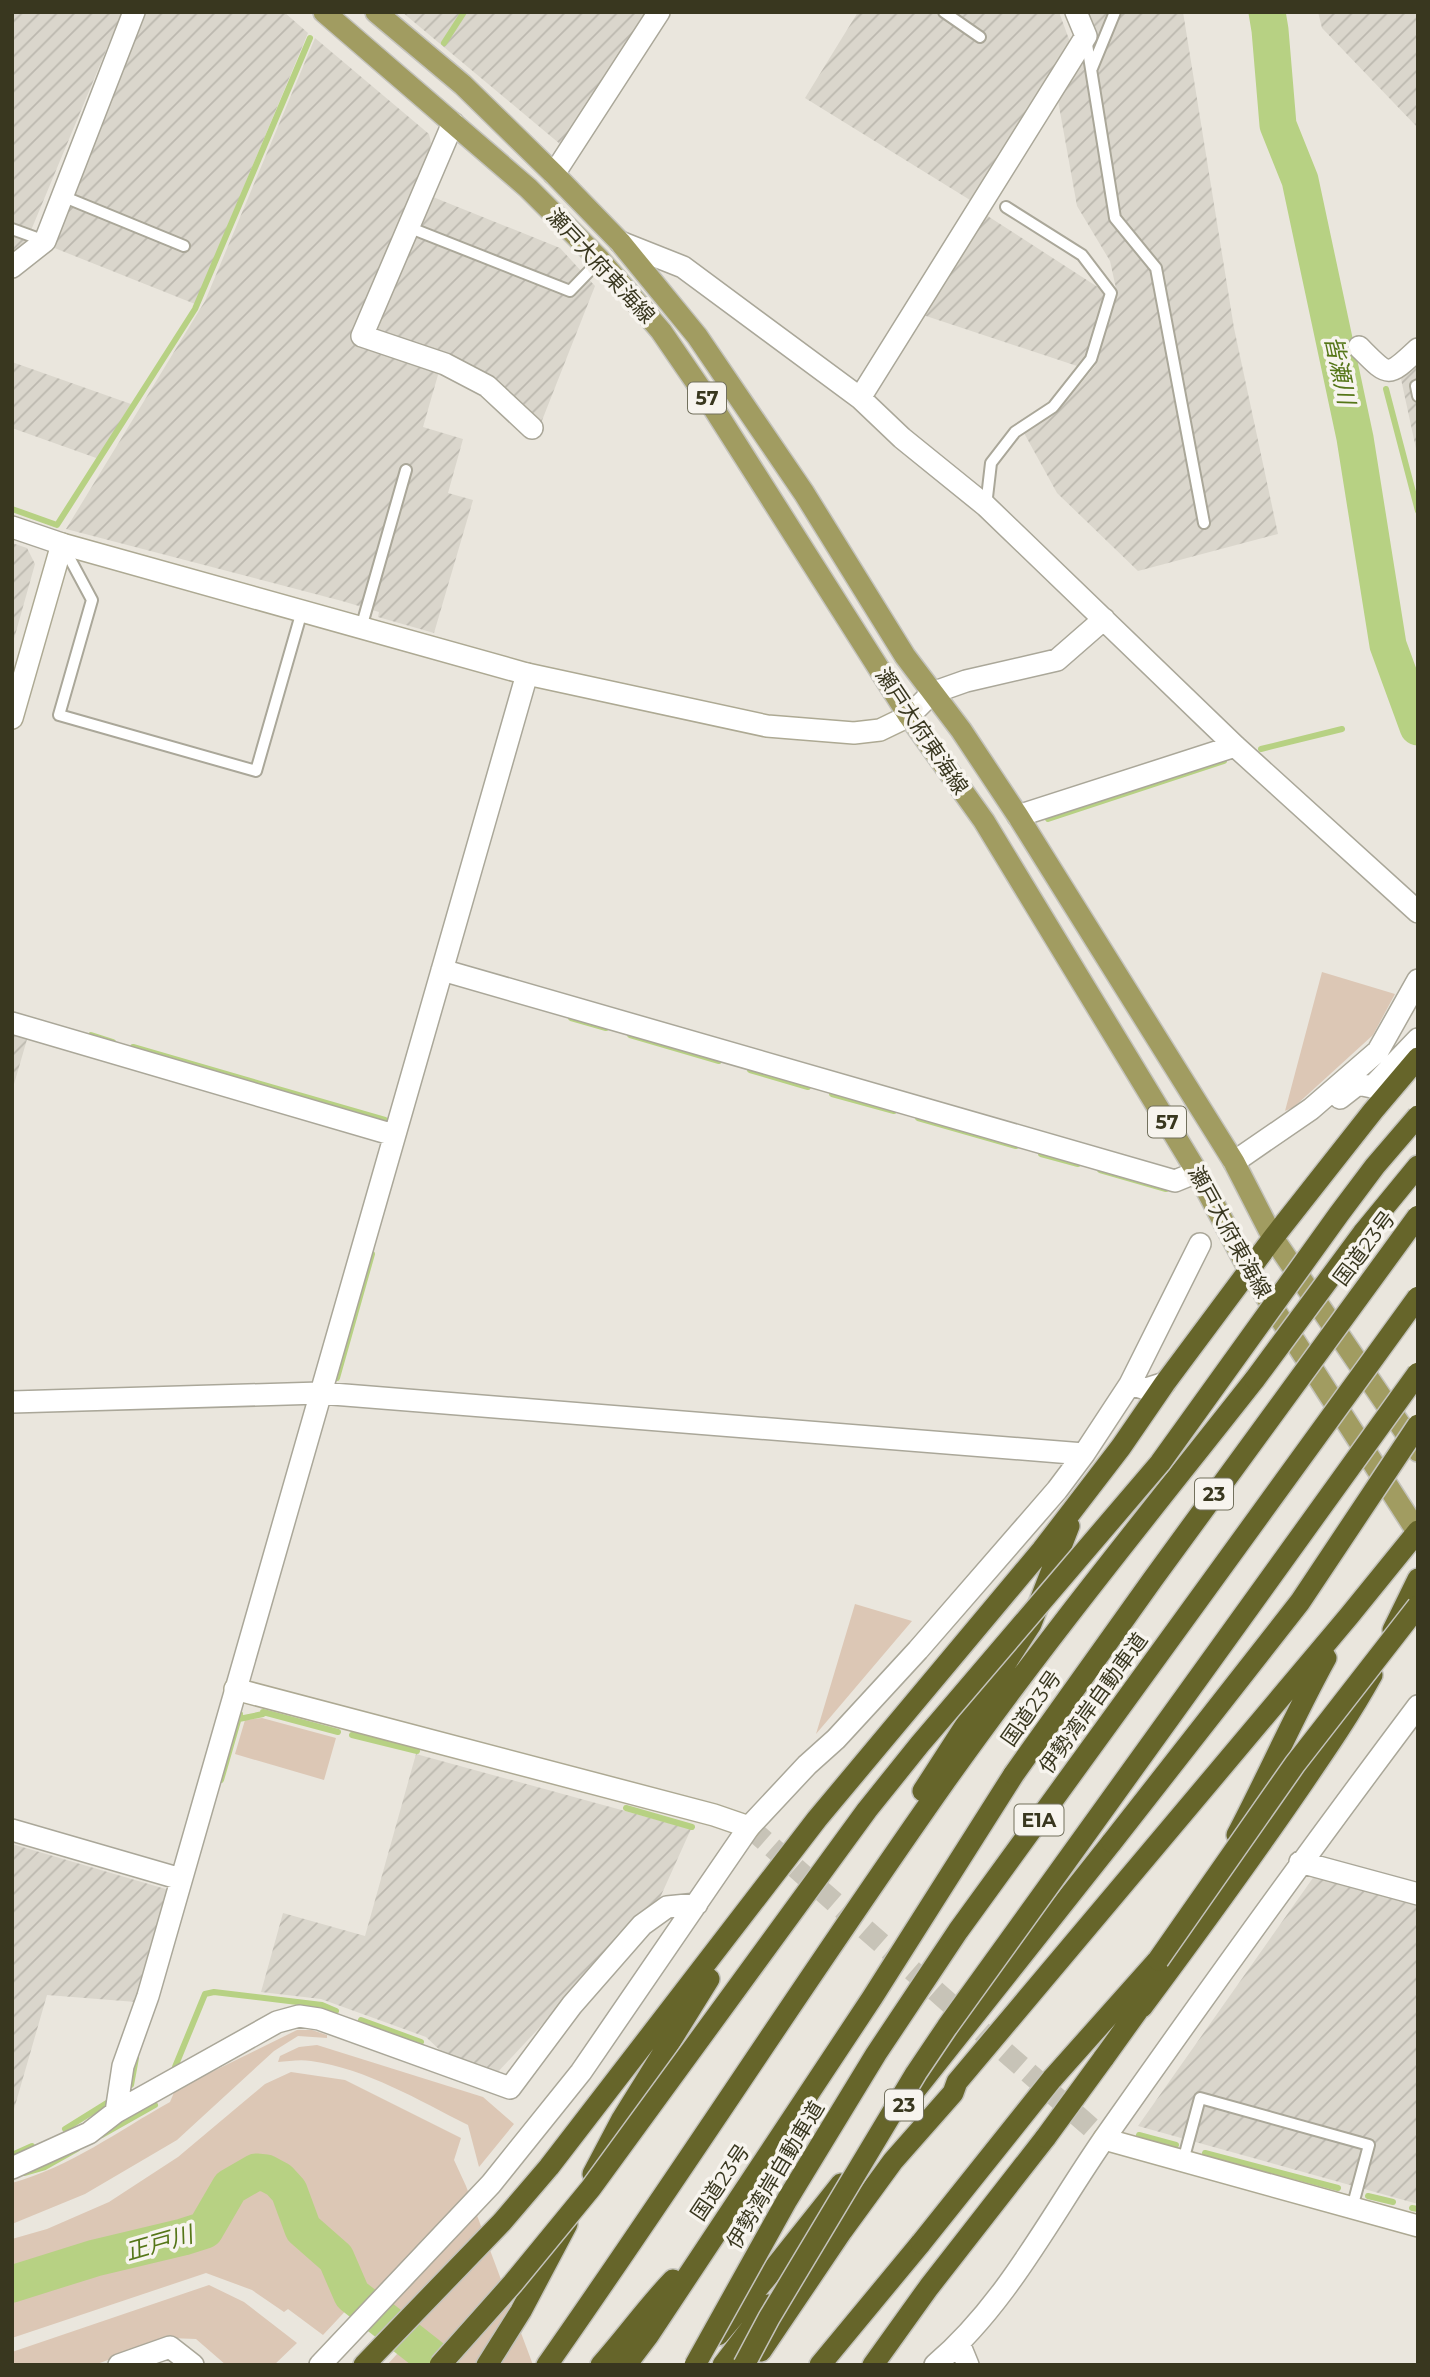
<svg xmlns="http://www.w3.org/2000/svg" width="1430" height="2377" viewBox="0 0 1430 2377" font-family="Montserrat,'Noto Sans JP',sans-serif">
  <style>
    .industrial { fill: url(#industrial-furrows) }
    .green { fill: #dcc7b5 }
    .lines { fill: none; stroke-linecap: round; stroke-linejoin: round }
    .stream { stroke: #b7d183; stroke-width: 6 }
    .river { stroke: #b7d183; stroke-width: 37 }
    .secondary-tunnel { stroke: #c7c3b7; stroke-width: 21; stroke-dasharray: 21 10; stroke-linecap: butt }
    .lane-casing { stroke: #aaa799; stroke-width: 14 }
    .street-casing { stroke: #aaa799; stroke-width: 24 }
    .secondary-casing { stroke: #ada993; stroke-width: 24 }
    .primary-casing { stroke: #c4c3bc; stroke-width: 24 }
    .highway-casing { stroke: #c4c3bc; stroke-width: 24 }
    .lane { stroke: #fff; stroke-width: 10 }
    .street { stroke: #fff; stroke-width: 21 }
    .secondary { stroke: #fff; stroke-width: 21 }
    .primary { stroke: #a19c61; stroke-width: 21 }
    .highway { stroke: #66652a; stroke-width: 21 }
    .highway-bridge-casing { stroke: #c4c3bc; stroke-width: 24; stroke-linecap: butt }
    .highway-bridge { stroke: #66652a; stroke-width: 21 }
    .labels { text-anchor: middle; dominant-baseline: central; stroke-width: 7; stroke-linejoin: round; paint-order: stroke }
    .shield { fill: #f7f4ee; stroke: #72705d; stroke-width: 2 }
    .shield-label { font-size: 19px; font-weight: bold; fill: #39371f }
    .street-label { font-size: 21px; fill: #39371f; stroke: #f7f4ee }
    .water-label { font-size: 23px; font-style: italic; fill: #557618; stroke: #f7f4ee }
  </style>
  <defs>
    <pattern id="industrial-furrows" width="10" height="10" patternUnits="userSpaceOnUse" patternTransform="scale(1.75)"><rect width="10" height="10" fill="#dad6cc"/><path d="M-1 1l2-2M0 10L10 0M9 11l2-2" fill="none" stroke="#bcb8af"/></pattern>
  </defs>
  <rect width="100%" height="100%" fill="#eae6dd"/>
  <path class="industrial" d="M12,12H122L22,252L12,259Z
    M146,12H284L308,33L195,304L52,247Z
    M402,12H648L565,144H560Z
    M858,12H1059L1070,42L970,200L805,98Z
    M1085,12H1183L1234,328L1278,534L1138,571L1057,493L1024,433L1067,400L1095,366L1117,293L1110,261L1077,206L1057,95Z
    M1318,12H1418V128L1322,28Z
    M315,38L429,134L431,143L421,179L352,343L440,368L423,427L463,439L448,493L473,500L434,633L378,617L379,612L342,601L66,529L205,301Z
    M428,195L560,248L595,286L541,423L374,332Z
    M983,213L1107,293L1100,324L1080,367L920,314Z
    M12,362L131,404L99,459L12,428Z
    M1418,364V458L1401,379Z
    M12,543L27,548L35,564L12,646Z
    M12,1032L28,1036L12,1091Z
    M416,1754L691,1829L659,1900L495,2075L444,2054L426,2037L321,1999L261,1992L283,1913L365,1936Z
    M12,1844L169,1890L136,2002L47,1995L12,2116Z
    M1315,1875L1418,1902V2204L1138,2126Z"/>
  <path class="green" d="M1322,972L1395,994L1373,1035L1294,1107L1285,1111Z
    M855,1604L912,1621L816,1734Z
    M262,1718L336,1738L324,1780L235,1754L245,1720Z
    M297,2030H312L327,2035V2038L298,2036L274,2051L177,2140L85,2194L12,2224V2183C70,2167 118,2131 170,2102L175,2090Z
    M317,2045L483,2097L514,2124L479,2167L468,2125C418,2100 367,2069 311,2061C301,2059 289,2061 278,2062L280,2056L299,2047Z
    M291,2072L345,2080L461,2138L454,2160L466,2186L533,2365H458C444,2351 431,2337 414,2327C401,2320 366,2306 358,2296C352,2288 355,2279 351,2270C344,2251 318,2241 308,2224C299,2210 301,2191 289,2181C281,2174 270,2169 260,2168C220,2165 220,2217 198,2228C171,2241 137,2240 109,2248C77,2257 44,2268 12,2278V2239L47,2229L109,2202L178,2157L265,2084Z
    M256,2176L276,2181L288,2200L293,2222L313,2255L326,2258L352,2304L323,2335L288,2309L284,2312L252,2290L206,2273L12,2338V2294L95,2272L131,2257L214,2239L220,2234L222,2229L214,2225C218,2210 224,2198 240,2196L247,2181Z
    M209,2285L244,2302L297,2343L274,2365H226L196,2339L170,2338L94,2365H12V2352Z
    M407,2343L431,2365H387Z"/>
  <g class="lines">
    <path class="stream" d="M444,43L464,12
      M1386,389L1418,511
      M12,509L57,525L195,309L310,38
      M1261,749L1342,729
      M1048,819L1224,761
      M571,1018L606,1028
      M91,1035L113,1042
      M630,1035L719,1061
      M133,1047L385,1120
      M750,1070L808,1087
      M832,1094L894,1111
      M918,1118L1016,1146
      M1041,1154L1078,1164
      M1100,1170L1166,1189
      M337,1378L372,1254
      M239,1719L263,1714V1712L338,1732
      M352,1735L417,1751
      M221,1780L240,1714
      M626,1808L692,1827
      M361,2020L421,2042
      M175,2067L205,1994L214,1992L322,2005L336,2011
      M131,2085L136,2058
      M65,2129L110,2101
      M102,2135L155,2105
      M1139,2135L1176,2145
      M1205,2153L1338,2188
      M12,2155L32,2146
      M24,2173L45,2167L77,2149
      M1368,2196L1393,2202
      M1412,2208L1418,2209"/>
    <path class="river" d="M1267,12L1270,30L1278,125L1300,180L1355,438L1388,645L1418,727
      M12,2284L95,2258L183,2237L205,2230L230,2187L256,2172L266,2173L279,2180L289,2191L303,2229L336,2258L352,2295L441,2365"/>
    <path class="secondary-tunnel" d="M749,1827L1104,2139"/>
    <g class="lane-casing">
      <path id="lane" d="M944,12L980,37
        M1086,38L1115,218L1156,268L1204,523
        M1092,68L1115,12
        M62,196L184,246
        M408,227L570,291L600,260
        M12,229L45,241
        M1418,385L1416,386L1418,396
        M986,506L991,463L1015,432L1053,407L1091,359L1111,293L1082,255L1006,207
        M62,544L92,600L59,715L256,771L302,611
        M361,628L406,470
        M1183,2161L1200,2098L1369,2145L1352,2208"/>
    </g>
    <g class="street-casing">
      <path id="street" d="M453,123L362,336L445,364L487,386L532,428
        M554,174L659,12
        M620,242L683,267L860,398L902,438L986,506L1235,746L1418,912
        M12,267L45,241L134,12
        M1359,347C1389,377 1387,378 1418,349
        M860,398L1086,36L1076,12
        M12,527L62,544
        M909,716L932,693L966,681L1057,660L1104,619
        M1018,816L1235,746
        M442,970L1175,1181L1197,1172
        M12,1023L394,1135
        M1340,1098L1358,1084L1372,1087L1418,1039
        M1234,1162L1311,1109L1378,1051L1418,980
        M1130,1384L1200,1244
        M12,1402L320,1393L1084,1454
        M12,1830L181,1879
        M1300,1862L1418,1894
        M116,2112L123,2066L148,1996L527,674
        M12,2168L89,2133L116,2112L277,2022L299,2016L319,2019L510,2088L572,2005L642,1925L667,1907L697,1904
        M959,2343L968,2365
        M119,2365L170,2347L193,2365
        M320,2365L491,2184L581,2072L749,1827L807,1765L836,1739L918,1650L1057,1490L1084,1454L1130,1384L1146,1389L1165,1383
        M935,2365C1008,2303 1052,2213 1106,2136C1208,1991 1312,1847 1418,1706"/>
    </g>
    <g class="secondary-casing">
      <path id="secondary" d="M12,718L62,544L527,674L767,726L854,733L880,730L909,716
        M235,1689L714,1815L749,1827
        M1104,2139L1418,2226"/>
    </g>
    <g class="primary-casing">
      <path id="primary" d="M324,12L528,188L600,260L661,331L711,404L909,716L984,821L1197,1172L1249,1270L1418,1533
        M376,12L463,85L554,174L620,242L697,336L804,493L905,656L961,730L1018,816L1234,1162L1273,1238L1418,1451"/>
    </g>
    <g class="highway-casing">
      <path id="highway" d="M1363,1233L1418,1166
        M1393,1630L1418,1579
        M923,1791L1031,1624L1069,1526
        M1237,1835C1268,1776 1294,1716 1326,1658
        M1142,2007C1197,1933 1251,1859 1303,1783C1327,1748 1351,1713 1372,1675
        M1103,2059L1149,1995
        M1052,2079L1158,1960
        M909,2098L1112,1842
        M593,2174L622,2119L709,1979
        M718,2335L767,2277L841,2184
        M761,2351L842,2231L893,2161L953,2093L957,2082L1349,1616L1418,1531
        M364,2365L502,2222L549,2167L817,1819L1042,1550L1121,1447L1165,1383L1273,1238L1373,1111L1418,1058
        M487,2365L521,2311L567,2224
        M547,2365C683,2171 810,1973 946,1780C1044,1642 1151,1511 1255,1379
        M601,2365C626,2337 647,2307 673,2280
        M626,2365L648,2336L872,1998L1014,1774
        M723,2365L769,2305
        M820,2365L921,2243
        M873,2365L929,2287L1046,2137"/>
    </g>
    <use href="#lane" class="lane"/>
    <use href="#street" class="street"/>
    <use href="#secondary" class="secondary"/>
    <use href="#primary" class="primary"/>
    <use href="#highway" class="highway"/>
    <g class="highway-bridge-casing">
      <path id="highway-bridge" d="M1255,1379L1363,1233
        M1014,1774L1153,1579L1418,1216
        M1112,1842L1300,1602L1418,1425
        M1158,1960L1295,1764L1418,1606
        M1046,2137L1103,2059
        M921,2243L1052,2079
        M440,2365L513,2283L591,2188L867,1810L920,1744L1160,1463L1339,1214L1375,1166L1418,1116
        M695,2365L787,2200L876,2054L958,1931L1418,1297
        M744,2365L769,2318L916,2073L947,2027L1418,1373"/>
    </g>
    <use href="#highway-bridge" class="highway-bridge"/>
  </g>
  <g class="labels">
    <g class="shield">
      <rect x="688" y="382.5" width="38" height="31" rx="5"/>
      <rect x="1148" y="1106.5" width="38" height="31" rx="5"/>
      <rect x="1195" y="1478.5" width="38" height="31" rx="5"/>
      <rect x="1014.5" y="1804.5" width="49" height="31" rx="5"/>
      <rect x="885" y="2089.5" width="38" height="31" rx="5"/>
    </g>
    <g class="shield-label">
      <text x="707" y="398">57</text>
      <text x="1167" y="1122">57</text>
      <text x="1214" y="1494">23</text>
      <text x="1039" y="1820">E1A</text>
      <text x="904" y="2105">23</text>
    </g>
    <g class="street-label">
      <text transform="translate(601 266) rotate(47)">瀬戸大府東海線</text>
      <text transform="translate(922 731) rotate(56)">瀬戸大府東海線</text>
      <text transform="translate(1230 1232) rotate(61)">瀬戸大府東海線</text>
      <text transform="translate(1364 1248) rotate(-53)">国道23号</text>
      <text transform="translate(1093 1703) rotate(-54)">伊勢湾岸自動車道</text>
      <text transform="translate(1031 1708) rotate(-55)">国道23号</text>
      <text transform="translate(775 2175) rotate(-59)">伊勢湾岸自動車道</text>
      <text transform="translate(720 2182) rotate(-56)">国道23号</text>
    </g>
    <g class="water-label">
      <text transform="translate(1340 370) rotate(78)">皆瀬川</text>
      <text transform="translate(159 2243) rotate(-16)">正戸川</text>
    </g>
  </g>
  <rect width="1430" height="2377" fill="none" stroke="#39371f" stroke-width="28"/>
</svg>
